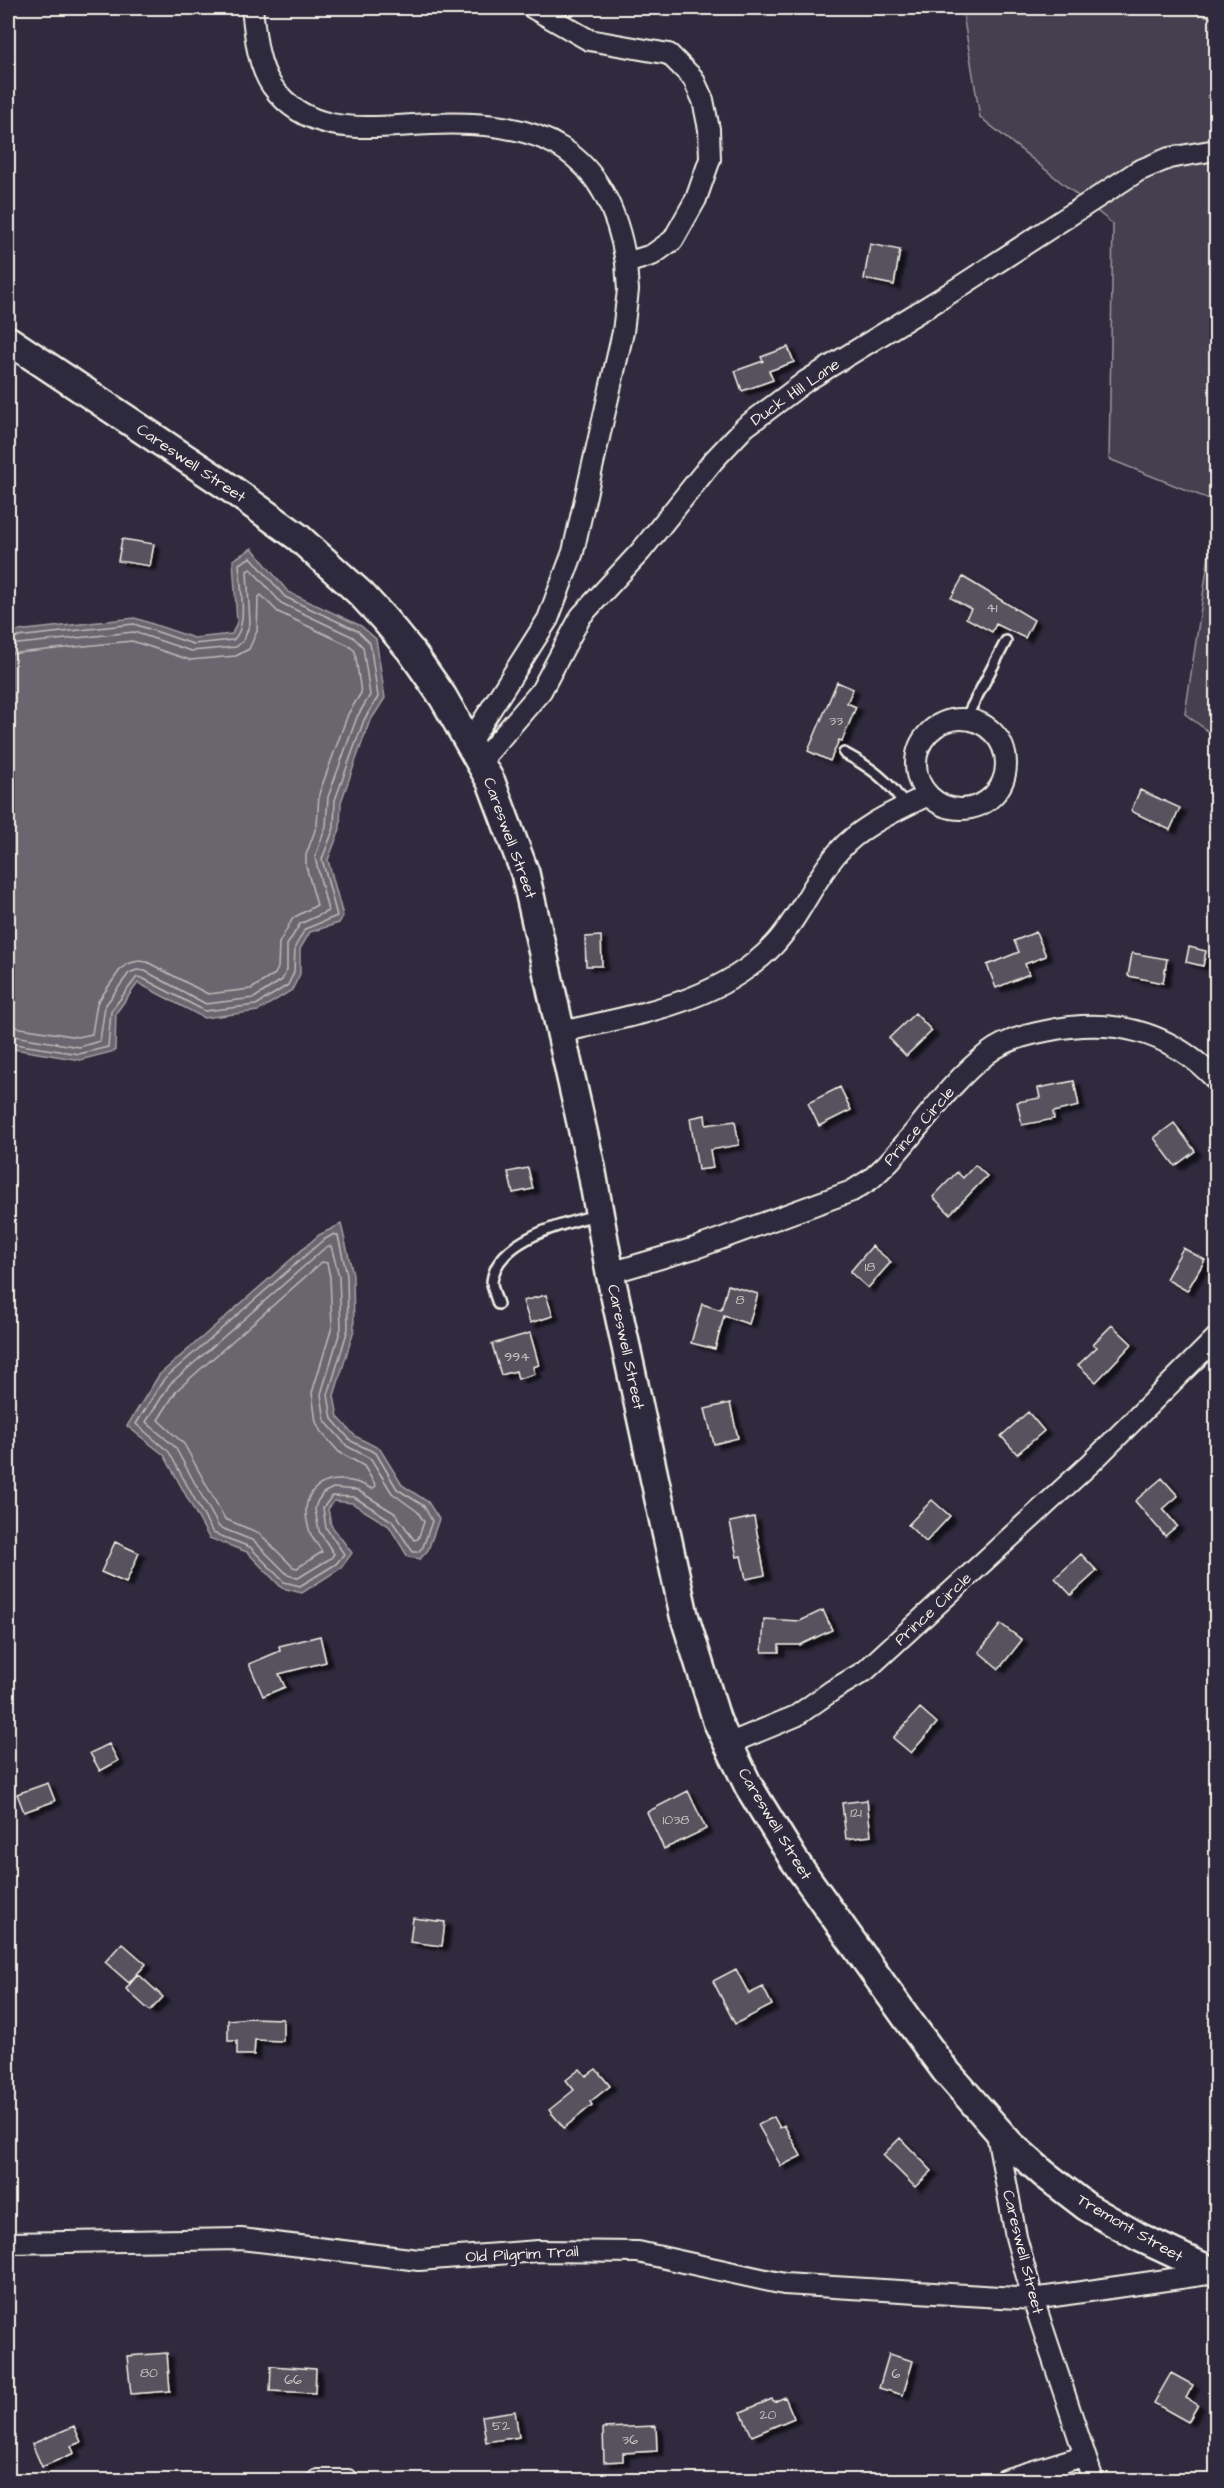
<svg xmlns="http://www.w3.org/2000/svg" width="1224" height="2488" viewBox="0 0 1224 2488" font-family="'Architects Daughter',sans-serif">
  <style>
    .green { fill: #454050; stroke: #9c989c; stroke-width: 1.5 }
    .water { fill: #6a6670; stroke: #a19ea0; stroke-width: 1.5 }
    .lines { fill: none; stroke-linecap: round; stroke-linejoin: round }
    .shore { stroke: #bdb9b8; stroke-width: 1.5 }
    .building { fill: #56525f; stroke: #f4f1e8; stroke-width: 1.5; filter: url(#shadow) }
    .service-casing { stroke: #f4f1e8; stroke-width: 14 }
    .minor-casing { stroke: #f4f1e8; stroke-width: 24 }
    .secondary-casing { stroke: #f4f1e8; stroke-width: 32 }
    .service { stroke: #2f2a3d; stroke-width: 9 }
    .minor { stroke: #2f2a3d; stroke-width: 20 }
    .secondary { stroke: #2f2a3d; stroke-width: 27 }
    .labels { text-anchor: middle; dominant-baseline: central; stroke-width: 6; stroke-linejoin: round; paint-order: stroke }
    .number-label { font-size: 14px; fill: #ccc9c6 }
    .street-label { font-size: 16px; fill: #f4f1e8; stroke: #2f2a3d }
  </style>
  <defs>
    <filter id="shadow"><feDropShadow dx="6" dy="4" stdDeviation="1.5" flood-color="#0009"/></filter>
  </defs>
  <rect width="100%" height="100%" fill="#2f2a3d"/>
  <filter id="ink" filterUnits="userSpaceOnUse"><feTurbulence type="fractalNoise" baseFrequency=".0167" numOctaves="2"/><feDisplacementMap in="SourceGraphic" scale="12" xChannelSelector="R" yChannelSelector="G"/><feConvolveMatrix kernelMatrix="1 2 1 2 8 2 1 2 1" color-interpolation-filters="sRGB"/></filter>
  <g filter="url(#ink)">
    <path class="green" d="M962,8H1179L1216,19V502L1109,459L1113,224L980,117Z
      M1216,509V737L1185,714Z"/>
    <path class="water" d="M252,548L288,592L361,626L376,639L385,698L369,723L341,802L340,829L328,860L343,916L339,923L310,932L300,949V974L292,990L258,1011L204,1018L138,983L116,1013L115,1051L80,1060L8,1048V632L135,618L194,638L232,634L237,622L233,560Z
      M341,1224L353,1274L354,1330L334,1396L338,1417L355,1436L380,1449L402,1485L428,1502L439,1519L428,1550L420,1559L408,1557L389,1526L352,1503L334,1501L328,1509L331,1525L352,1553L341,1568L302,1593L282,1588L247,1552L209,1538L164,1455L127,1426L159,1375L319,1235Z"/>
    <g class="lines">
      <path class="shore" d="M8,638L134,624L193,644L233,640C249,627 240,583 239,564L251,557L285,597L358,631L370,643L378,697L364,720L335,800L334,828L322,859L337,916L305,929L295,947L294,972L288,985L256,1005L205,1011L142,978L137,977L111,1011L108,1047L79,1054L8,1043
        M8,645L134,632L191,651L236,647L244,640L250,623L247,571L251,569L281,603L353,637L363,647L370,695L357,717L328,797L326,826L315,857L328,911L300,924L287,945V970L282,980L254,998L206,1004L145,971L137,970L129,973L105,1006L100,1041L79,1047L8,1035
        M8,654L132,641L190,660L236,656L249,649L257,631L258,598L261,595L278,612L348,645L355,651L361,693L348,714L319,794L317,825L306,855V866L317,905L293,918L279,943L278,968L275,974L251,989L208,994L147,962L138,961L127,964L120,970L97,1003L92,1034L78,1037L8,1026
        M334,1234L338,1236L347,1275L348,1329L328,1395L332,1419L351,1441L376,1453L397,1489L424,1506L432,1521L423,1547L418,1552H413L392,1521L354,1497L332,1496L323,1508L326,1528L344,1554L336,1564L300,1586L284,1582L250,1547L213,1533L169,1452L136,1424L164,1379L322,1241Z
        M331,1246L339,1276L341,1328L321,1394L325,1421L347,1446L371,1459L392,1493L418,1512L424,1522L418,1539L414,1540L396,1514L357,1490L333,1488L323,1493L317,1502L315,1509L319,1531L334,1554L331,1558L298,1578L288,1575L254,1541L219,1527L175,1447L146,1422L170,1384L326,1247Z
        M322,1262L327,1263L330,1277L332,1327L312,1393L316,1422L321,1432L339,1452L364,1466L376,1486L372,1489C334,1468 293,1484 310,1532C312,1540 319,1545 322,1552L297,1568L293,1567L259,1533L225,1519L184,1444L158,1420L177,1390Z"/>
    </g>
    <path class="building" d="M870,244L900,250L894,285L864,279Z
      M788,347L794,362L769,371L773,380L742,391L735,371L763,361L761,357Z
      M122,539L154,544L150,566L118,561Z
      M963,577L1034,620L1025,638L996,624L992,632L966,618L971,609L951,598Z
      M837,682L853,689L847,703L856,707L842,741L839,740L830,761L808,751Z
      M1140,790L1180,808L1170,830L1131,811Z
      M1036,932L1046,956L1025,964L1029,974L996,988L987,965L1019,952L1014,941Z
      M601,936L602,966H586L585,937Z
      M1189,947L1206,951L1203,966L1186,962Z
      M1132,953L1167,959L1163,983L1128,976Z
      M915,1013L932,1031L906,1056L889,1038Z
      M1074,1081L1079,1106L1053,1112L1054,1119L1022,1125L1017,1102L1040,1098L1038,1088Z
      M840,1087L851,1110L819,1126L808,1103Z
      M705,1115L706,1125L735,1121L739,1145L710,1150L713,1168L698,1170L690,1118Z
      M1174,1123L1195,1151L1175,1166L1154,1138Z
      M975,1165L987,1176L950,1214L933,1197L957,1172L963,1178Z
      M528,1168L533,1189L513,1193L508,1172Z
      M872,1246L891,1262L868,1288L850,1272Z
      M1183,1248L1205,1260L1187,1291L1166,1279Z
      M728,1285L758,1294L749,1324L724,1316L715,1349L691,1343L702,1304L721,1310Z
      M546,1295L553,1316L530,1323L523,1301Z
      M1112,1325L1132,1344L1096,1382L1078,1365L1097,1347L1093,1344Z
      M530,1333L539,1365L533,1367L535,1374L518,1379L516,1371L501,1375L492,1344Z
      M730,1403L738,1438L714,1444L705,1409Z
      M1028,1412L1044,1431L1017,1454L1001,1436Z
      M1162,1478L1178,1496L1163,1509L1177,1526L1165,1536L1135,1501Z
      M932,1500L950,1516L926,1542L908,1525Z
      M754,1517L765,1575L746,1579L741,1556L737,1557L730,1522Z
      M115,1542L139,1553L126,1583L101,1572Z
      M1081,1554L1097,1571L1071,1595L1055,1578Z
      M823,1610L832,1630L800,1645H779V1652H762L764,1619L800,1621Z
      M1001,1624L1022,1640L999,1669L979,1652Z
      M320,1636L326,1662L279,1674L285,1687L263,1696L249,1664L280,1651L279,1646Z
      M920,1708L937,1723L911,1753L893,1738Z
      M109,1744L118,1761L100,1771L90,1753Z
      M48,1783L55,1801L24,1812L17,1794Z
      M688,1791L706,1829L664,1849L647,1812Z
      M867,1800L871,1836L846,1839L842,1803Z
      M413,1918L445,1922L442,1946L410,1942Z
      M122,1943L146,1964L129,1983L105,1962Z
      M736,1969L749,1994L763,1987L772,2005L735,2024L713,1981Z
      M138,1974L163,1997L150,2011L126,1989Z
      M251,2018L283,2019V2041L255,2040L254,2055H237V2041H228V2020Z
      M580,2069L586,2076L596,2069L610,2086L590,2102L592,2105L564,2128L549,2110L574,2090L566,2080Z
      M774,2117L780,2128L784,2125L801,2156L781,2166L758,2125Z
      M900,2138L932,2171L915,2187L883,2155Z
      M167,2353L170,2391L131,2394L127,2356Z
      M889,2354L913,2361L903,2395L879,2388Z
      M271,2366L316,2369L315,2393L270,2391Z
      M1171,2373L1193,2385L1186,2398L1198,2405L1188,2422L1154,2403Z
      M785,2397L794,2418L752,2436L741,2412L772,2399L774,2402Z
      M515,2411L519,2437L486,2442L482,2416Z
      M74,2426L81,2442L71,2446L74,2453L42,2467L32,2444Z
      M656,2426L657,2451L623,2453V2461L604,2462L603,2428Z"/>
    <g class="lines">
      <g class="service-casing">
        <path id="service" d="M969,720L970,710L1006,641
          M844,753C870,767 890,781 905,806
          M498,1304C496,1298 492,1288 492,1282C496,1239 565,1223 597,1215"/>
      </g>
      <g class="minor-casing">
        <path id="minor" d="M252,8C255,33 257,64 272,86C311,140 374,126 431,124C540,119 608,148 626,263L652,255L673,240L696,199L710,159L709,129L703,100L693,78L669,54L589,40L533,8
          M916 764a45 45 0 1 1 90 0a45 45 0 1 1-90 0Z
          M470,742L548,619L573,552L623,332L628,290L626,263
          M481,761L541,691L581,616L641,551L713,461L745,427L806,381L950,293L1138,171L1169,158L1216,150
          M562,1032C636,1014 719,1003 774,945C800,917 814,879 839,851C862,825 898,810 928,795
          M610,1273L698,1247L852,1191L871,1179L886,1165C920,1129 947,1085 987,1054C1003,1041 1025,1035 1046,1031C1112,1017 1169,1030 1216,1080
          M728,1744L796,1716L833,1690L865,1671L1091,1463L1216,1338
          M996,2128L1016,2237L1033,2299L1093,2480
          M8,2243L241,2239L419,2260L538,2251L638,2252L784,2284L1033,2299L1215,2273
          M318,2480H348
          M1004,2480L1083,2456"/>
      </g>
      <g class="secondary-casing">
        <path id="secondary" d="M8,340L227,486L298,537L361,594L385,620L411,651L443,697L491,782L525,873L591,1167L610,1273L684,1615L717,1721L749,1787L794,1860L908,2020L945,2070L1009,2143L1044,2174L1087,2207L1139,2237L1216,2273"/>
      </g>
      <use href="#service" class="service"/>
      <use href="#minor" class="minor"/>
      <use href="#secondary" class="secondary"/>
    </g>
  </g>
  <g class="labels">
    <g class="number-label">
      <text x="992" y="608">41</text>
      <text x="836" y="721">33</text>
      <text x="870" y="1267">18</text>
      <text x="740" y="1300">8</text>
      <text x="517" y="1357">994</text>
      <text x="856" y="1813">121</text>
      <text x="676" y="1820">1038</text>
      <text x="149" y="2373">80</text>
      <text x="896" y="2374">6</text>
      <text x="293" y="2380">66</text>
      <text x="768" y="2415">20</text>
      <text x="501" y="2426">52</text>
      <text x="630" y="2440">36</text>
    </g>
    <g class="street-label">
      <text transform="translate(795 392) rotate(-35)">Duck Hill Lane</text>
      <text transform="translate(191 463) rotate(34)">Careswell Street</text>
      <text transform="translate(510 838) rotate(70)">Careswell Street</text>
      <text transform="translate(919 1126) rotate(-49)">Prince Circle</text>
      <text transform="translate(626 1347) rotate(78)">Careswell Street</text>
      <text transform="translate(933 1609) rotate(-43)">Prince Circle</text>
      <text transform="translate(775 1824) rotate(59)">Careswell Street</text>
      <text transform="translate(1130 2228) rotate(30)">Tremont Street</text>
      <text transform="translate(1023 2252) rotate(76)">Careswell Street</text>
      <text transform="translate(522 2254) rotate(-3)">Old Pilgrim Trail</text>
    </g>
  </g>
  <rect width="1224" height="2488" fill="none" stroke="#2f2a3d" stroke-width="30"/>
  <rect x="15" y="15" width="1194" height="2458" fill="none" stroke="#f4f1e8" stroke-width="2" filter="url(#ink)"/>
</svg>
